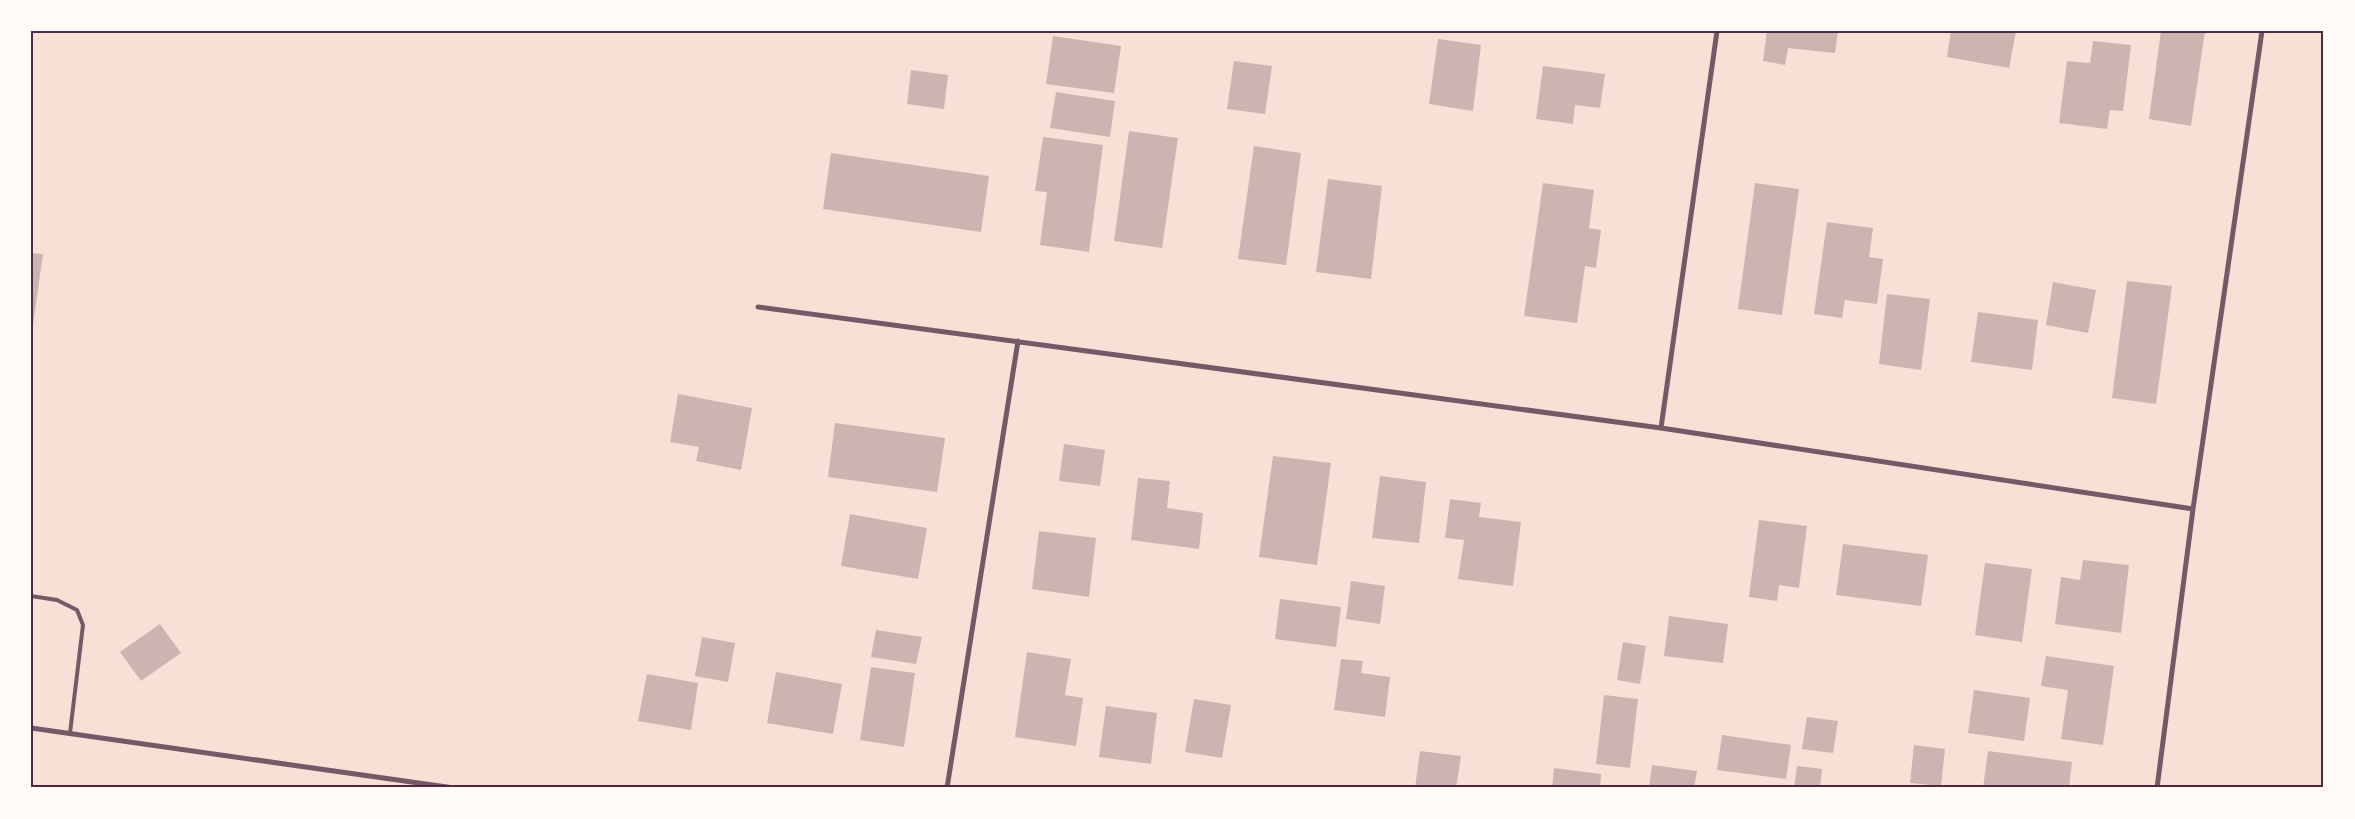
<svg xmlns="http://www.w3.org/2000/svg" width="2355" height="819" viewBox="0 0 2355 819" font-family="'Noto Sans',sans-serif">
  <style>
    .building { fill: #ccb4b1 }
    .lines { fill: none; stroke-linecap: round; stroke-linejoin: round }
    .service { stroke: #755966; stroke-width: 4 }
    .minor { stroke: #755966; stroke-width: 5 }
    .neatline { fill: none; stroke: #4a2c40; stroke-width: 2 }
  </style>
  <rect width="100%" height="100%" fill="#f7e1d7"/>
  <path class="building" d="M1767,31H1838L1835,53L1788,48L1785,65L1763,61Z
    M1951,31H2016L2009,68L1947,57Z
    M2161,31H2205L2191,126L2149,119Z
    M1053,36L1121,46L1114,93L1046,84Z
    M1438,39L1481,45L1473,111L1429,104Z
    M2093,41L2131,45L2123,111L2110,110L2107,129L2059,123L2067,61L2090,63Z
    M1234,61L1272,66L1265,114L1227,109Z
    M1543,66L1605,74L1600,108L1575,105L1573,124L1536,119Z
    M911,70L948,75L944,109L907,104Z
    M1056,92L1115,101L1110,137L1050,128Z
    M1129,131L1178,138L1162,248L1114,241Z
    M1043,137L1103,145L1089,252L1040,245L1047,192L1035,191Z
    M1254,146L1301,153L1286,265L1238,259Z
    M831,153L989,176L981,232L823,209Z
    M1328,179L1382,186L1371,279L1316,272Z
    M1543,183L1594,190L1589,228L1601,230L1596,268L1585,266L1577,323L1524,316Z
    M1755,183L1799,189L1782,315L1738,309Z
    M1827,222L1873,228L1869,257L1883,259L1877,304L1845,300L1842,318L1814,314Z
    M31,253L43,254L32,332H31Z
    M2127,281L2172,286L2156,404L2112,398Z
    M2053,282L2096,290L2088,333L2046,325Z
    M1887,294L1930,299L1921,370L1879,364Z
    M1978,312L2038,320L2032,370L1971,362Z
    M678,394L752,408L741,470L696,461L699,447L670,442Z
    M835,423L945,438L937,492L828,477Z
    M1064,444L1105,450L1100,486L1059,481Z
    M1273,456L1331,463L1317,565L1259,557Z
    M1380,476L1426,482L1419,543L1372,538Z
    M1138,478L1170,481L1167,508L1203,513L1199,549L1131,540Z
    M1450,499L1481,503L1479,517L1521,522L1513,586L1458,579L1464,540L1445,538Z
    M850,514L927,528L918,579L841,566Z
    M1759,520L1807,526L1799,588L1779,585L1777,601L1749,597Z
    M1039,531L1096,538L1089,597L1032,589Z
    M1843,544L1928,555L1921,606L1836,595Z
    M2083,560L2129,565L2121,633L2055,624L2061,577L2080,580Z
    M1985,563L2032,569L2022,642L1975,635Z
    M1351,581L1385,586L1380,624L1346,619Z
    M1280,599L1341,607L1336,647L1275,639Z
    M1669,616L1728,624L1723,663L1664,656Z
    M160,624L181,653L141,681L120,652Z
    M876,630L922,637L916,664L871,657Z
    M702,637L735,643L728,682L695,676Z
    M1623,642L1646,646L1640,684L1617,680Z
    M1027,652L1071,659L1065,695L1083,698L1076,746L1015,737Z
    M2046,656L2114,666L2103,745L2061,739L2068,690L2041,686Z
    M1341,659L1363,661L1361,673L1390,677L1385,717L1334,710Z
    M871,667L915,673L904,747L860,740Z
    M776,672L842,684L833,734L767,723Z
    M647,674L698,683L691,730L638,721Z
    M1974,690L2030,698L2024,741L1968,733Z
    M1604,695L1638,699L1630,768L1596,764Z
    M1194,699L1231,705L1222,758L1185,752Z
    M1106,706L1157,713L1151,764L1099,757Z
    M1807,717L1838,721L1833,753L1802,749Z
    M1722,735L1791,745L1786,779L1717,770Z
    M1914,745L1945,749L1941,786L1910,783Z
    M1420,751L1461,756L1456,788H1415Z
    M1988,751L2072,762L2069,788H1983Z
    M1652,765L1697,771L1694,788H1649Z
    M1797,766L1822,769L1820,788H1794Z
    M1554,768L1601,774L1600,788H1552Z"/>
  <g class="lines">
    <path class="service" d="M31,596L57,600L77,610L83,625L70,733"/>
    <path class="minor" d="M758,307L1661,428L2193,509
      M1661,428L1717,31
      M31,728L454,788
      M947,788L1018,341
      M2157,788L2193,509L2262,31"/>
  </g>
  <rect width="2355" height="819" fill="none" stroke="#fffaf5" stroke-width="65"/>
  <rect x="32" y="32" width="2290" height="754" class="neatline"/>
</svg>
